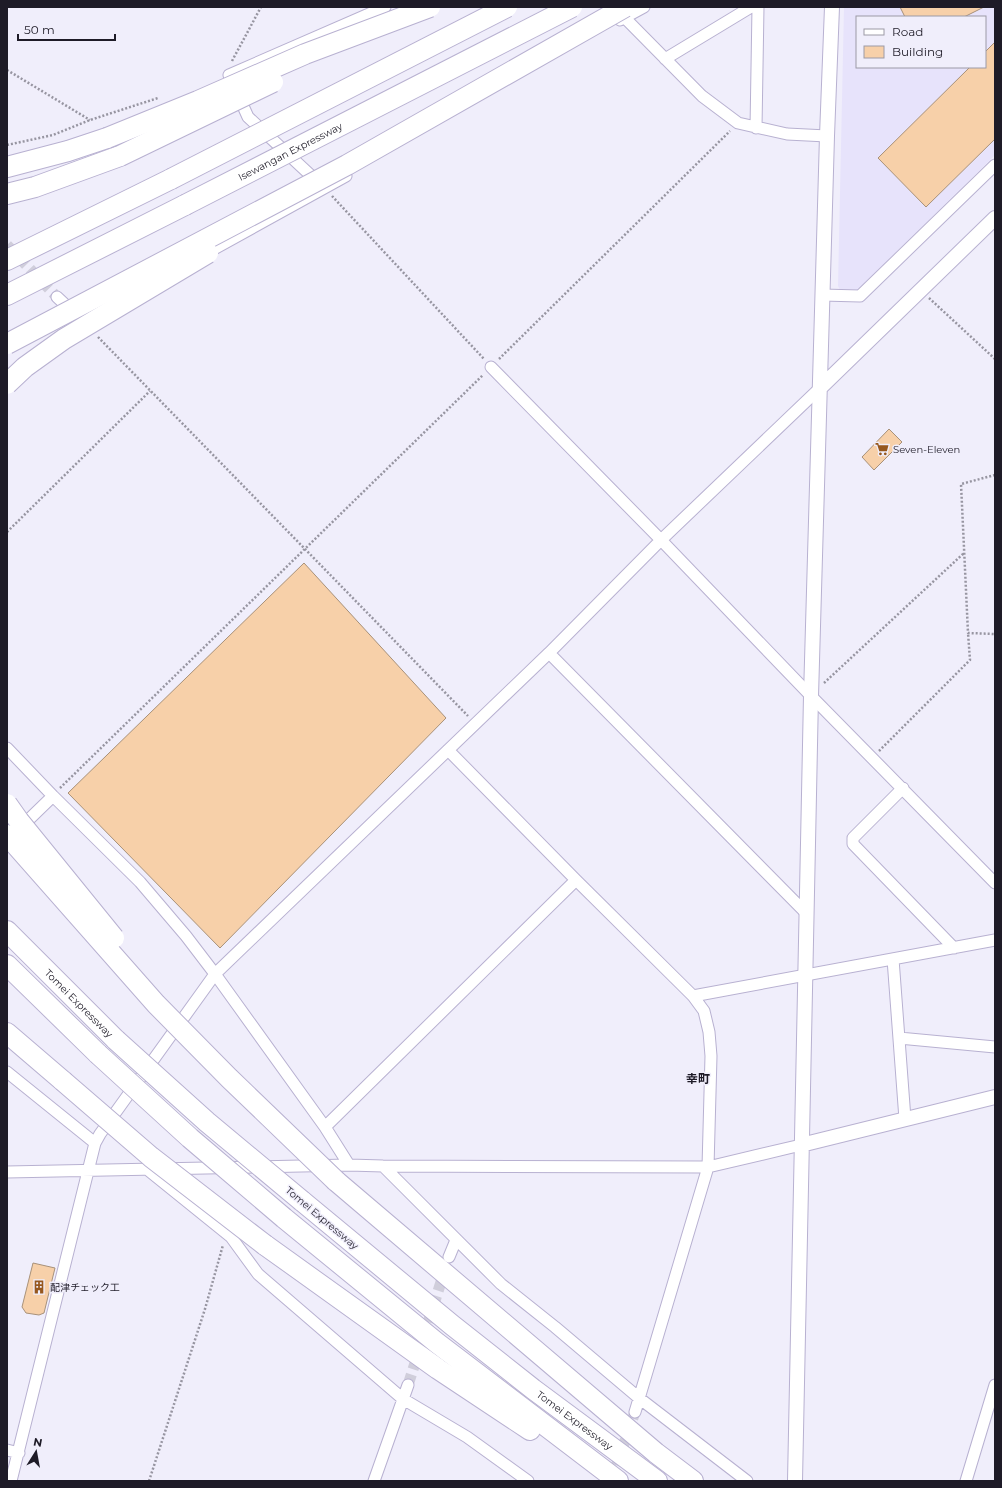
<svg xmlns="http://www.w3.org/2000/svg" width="1002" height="1488" viewBox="0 0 1002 1488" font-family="Montserrat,'Noto Sans JP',sans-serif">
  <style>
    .built { fill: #e7e3fb; fill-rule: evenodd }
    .building { fill: #f7d0a9; stroke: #a89179 }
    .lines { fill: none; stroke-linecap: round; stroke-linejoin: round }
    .minor-tunnel { stroke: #d0cedb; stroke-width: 11; stroke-dasharray: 11 5.5; stroke-linecap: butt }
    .minor-casing { stroke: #b8b1d1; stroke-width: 13 }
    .tertiary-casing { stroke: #b8b1d1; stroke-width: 16 }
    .motorway-casing { stroke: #b8b1d1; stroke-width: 22 }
    .path { stroke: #9795a1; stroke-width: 2.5; stroke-dasharray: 2 2; stroke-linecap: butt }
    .minor { stroke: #fff; stroke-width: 11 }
    .tertiary { stroke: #fff; stroke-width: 14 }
    .motorway { stroke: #fff; stroke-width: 20 }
    .motorway-bridge-casing { stroke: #b8b1d1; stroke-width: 22; stroke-linecap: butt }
    .motorway-bridge { stroke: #fff; stroke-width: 20 }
    .labels { text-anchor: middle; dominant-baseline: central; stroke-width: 3; stroke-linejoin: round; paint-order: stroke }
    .street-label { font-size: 10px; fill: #1e1b27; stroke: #f0eefb }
    .poi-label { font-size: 10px; fill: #1e1b27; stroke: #f0eefb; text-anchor: start }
    .quarter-label { font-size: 12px; font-weight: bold; fill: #1e1b27; stroke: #f0eefb }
  </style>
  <rect width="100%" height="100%" fill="#f0eefb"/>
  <path class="built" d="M844,7H995V155L857,290H840L838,286ZM857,17H985V67H857Z"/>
  <path class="building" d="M900,7H984L964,17H905Z
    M995,42V139L926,207L878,158L970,67H985V52Z
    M889,429L902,442L874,470L862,457Z
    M304,563L446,718L220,948L68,793Z
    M33,1263L55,1268L44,1313L39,1315L26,1313L22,1307Z"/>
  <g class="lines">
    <path class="minor-tunnel" d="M7,245L57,297
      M408,1385L449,1257
      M611,1481L635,1412"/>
    <g class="minor-casing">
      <path id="minor" d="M620,13L702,96L738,123L787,134L827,136
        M620,20L644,7
        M665,59L751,7
        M756,128L758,7
        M320,184L248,117L229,75L385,7
        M203,255L346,176
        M822,295L860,296L995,165
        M57,297L73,312
        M491,367L661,540L811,696L995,883
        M549,653L806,913
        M7,748L53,796L140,882L186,936L215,974L325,1127L349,1165
        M448,750L576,880L693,996L704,1011L709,1032L711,1056L708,1167L635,1412
        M903,788L853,838V844L954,948
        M19,829L53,796
        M893,959L905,1119
        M693,996L995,940
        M899,1038L995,1047
        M7,1072L95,1143
        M325,1127L576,880
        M383,1166L501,1284L555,1327L639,1398L747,1481
        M148,1170L231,1237L258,1274L403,1399L467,1437L528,1481
        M7,1172L349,1165L383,1166L708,1167L801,1145
        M449,1257L456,1240
        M7,1450L19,1453
        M11,1481L95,1143L100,1134L215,974L549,653L661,540L820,388
        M374,1481L408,1385
        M966,1481L995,1385"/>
    </g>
    <g class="tertiary-casing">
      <path id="tertiary" d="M820,388L995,218
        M801,1145L995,1097
        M795,1481L811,696L827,136L832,7"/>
    </g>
    <g class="motorway-casing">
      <g id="motorway">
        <path d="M7,167L68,151L107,138"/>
        <path d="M7,194L35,187L120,156"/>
        <path d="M7,260L171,179"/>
        <path d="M7,295L185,205"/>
        <path id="s1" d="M7,931L116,1040"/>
        <path d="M7,965L98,1054"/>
        <path d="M7,1033L63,1081"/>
        <path d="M336,1181L656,1453L693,1481"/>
        <path id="s2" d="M302,1201L452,1325L533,1389L657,1481"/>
        <path d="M284,1218L437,1343L618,1481"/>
        <path d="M265,1245L438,1369L530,1430"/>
      </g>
    </g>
    <path class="path" d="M232,61L261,7
      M7,70L90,120
      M7,145L53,135L90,120L158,98
      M332,196L484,359
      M929,298L995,359
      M98,337L468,716
      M499,359L730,131
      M995,475L961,484L968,633L995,634
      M7,532L150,391
      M824,683L964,553
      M879,751L970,660L968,633
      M60,788L483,375
      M149,1481L205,1309L223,1245"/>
    <use href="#minor" class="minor"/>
    <use href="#tertiary" class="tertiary"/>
    <use href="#motorway" class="motorway"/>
    <g class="motorway-bridge-casing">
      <g id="motorway-bridge">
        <path d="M107,138L198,101L305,54L430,7"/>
        <path d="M120,156L273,82"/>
        <path d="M171,179L507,7"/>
        <path id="s3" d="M185,205L572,7"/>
        <path d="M7,344L347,165L625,7"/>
        <path d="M7,384L25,367L64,339L208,253"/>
        <path d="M7,804L19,821L114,938"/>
        <path d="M7,835L156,1004L229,1078L336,1181"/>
        <path d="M116,1040L207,1122L302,1201"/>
        <path d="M98,1054L190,1138L284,1218"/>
        <path d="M63,1081L151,1157L265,1245"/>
      </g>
    </g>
    <use href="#motorway-bridge" class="motorway-bridge"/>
  </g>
  <defs>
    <g id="supermarket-bare" transform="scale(1.08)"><path d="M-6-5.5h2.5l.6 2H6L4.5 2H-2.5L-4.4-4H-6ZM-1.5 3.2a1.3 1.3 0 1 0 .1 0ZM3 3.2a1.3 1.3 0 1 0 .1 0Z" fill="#96571d" stroke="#f0eefb" stroke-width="2.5" paint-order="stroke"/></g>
    <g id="building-bare" transform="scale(1.08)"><path d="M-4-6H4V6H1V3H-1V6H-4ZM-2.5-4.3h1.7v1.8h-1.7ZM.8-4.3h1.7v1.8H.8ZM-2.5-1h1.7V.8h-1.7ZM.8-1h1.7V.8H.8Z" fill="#96571d" stroke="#f0eefb" stroke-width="2.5" paint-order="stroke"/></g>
  </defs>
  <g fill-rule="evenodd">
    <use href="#supermarket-bare" x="882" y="449"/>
    <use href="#building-bare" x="39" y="1287"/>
  </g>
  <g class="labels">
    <g class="street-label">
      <text stroke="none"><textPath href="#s3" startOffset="118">Isewangan Expressway</textPath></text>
      <text stroke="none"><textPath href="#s1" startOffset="102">Tomei Expressway</textPath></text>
      <text transform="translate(322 1218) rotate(40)">Tomei Expressway</text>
      <text stroke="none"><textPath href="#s2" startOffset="350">Tomei Expressway</textPath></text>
    </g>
    <g class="poi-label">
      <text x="893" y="449">Seven-Eleven</text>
      <text x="50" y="1287">配津チェック工</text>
    </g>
    <g class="quarter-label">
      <text x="698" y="1078">幸町</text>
    </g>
  </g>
  <rect width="1002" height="1488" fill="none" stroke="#1e1b27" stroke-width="16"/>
  <rect x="856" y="16" width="130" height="52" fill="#f0eefb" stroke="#9c9aa6"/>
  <rect x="864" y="29" width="20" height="6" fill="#ffffff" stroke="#9c9aa6"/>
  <text x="892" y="36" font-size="12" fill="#1e1b27">Road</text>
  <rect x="864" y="46" width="20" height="12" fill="#f7d0a9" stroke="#9c9aa6"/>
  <text x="892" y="56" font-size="12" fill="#1e1b27">Building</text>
  <g transform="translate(36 1452) rotate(11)" stroke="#f0eefb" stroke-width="3" paint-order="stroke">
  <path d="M0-3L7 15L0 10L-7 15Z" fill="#1e1b27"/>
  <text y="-6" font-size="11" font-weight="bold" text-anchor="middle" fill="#1e1b27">N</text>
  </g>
  <path d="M18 34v6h97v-6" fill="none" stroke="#1e1b27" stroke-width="2"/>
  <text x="24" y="34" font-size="12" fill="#1e1b27" stroke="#f0eefb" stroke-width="3" paint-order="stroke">50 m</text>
</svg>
